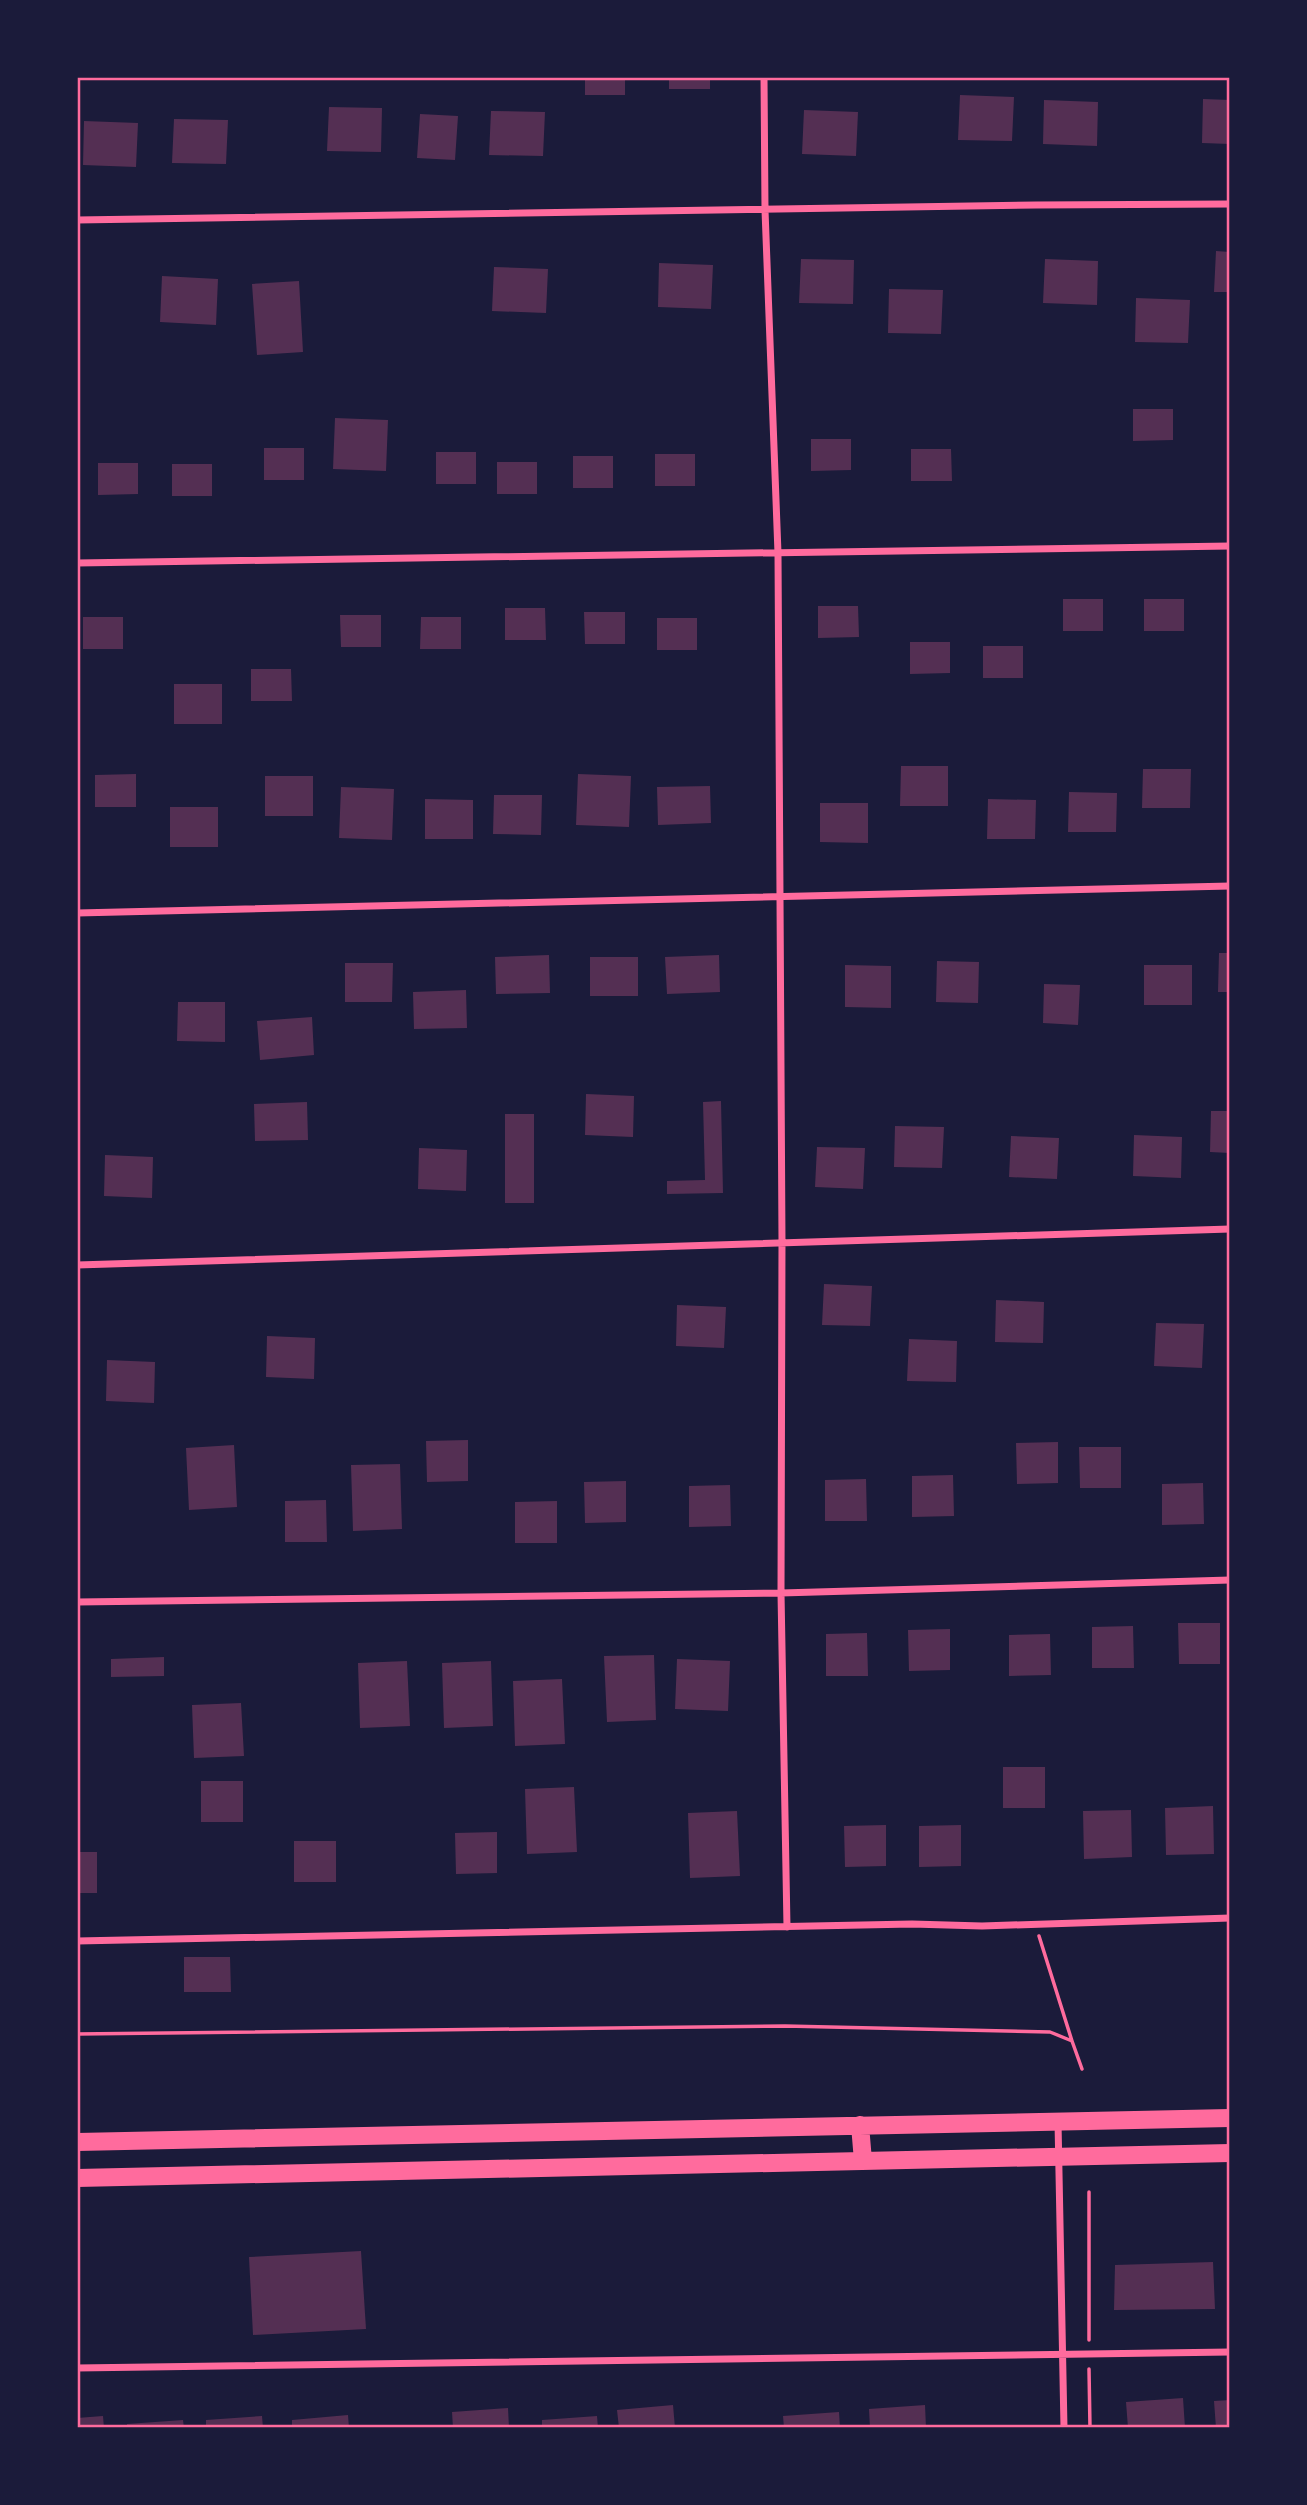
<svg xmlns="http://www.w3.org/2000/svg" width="1307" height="2505" viewBox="0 0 1307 2505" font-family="Arial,sans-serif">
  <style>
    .building { fill: #542f53 }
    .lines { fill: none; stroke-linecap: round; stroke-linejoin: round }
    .path { stroke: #ff6b9d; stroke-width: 3.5 }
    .minor { stroke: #ff6b9d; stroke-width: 7 }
    .primary { stroke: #ff6b9d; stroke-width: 18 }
    .neatline { fill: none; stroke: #ff6b9d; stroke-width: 2.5 }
  </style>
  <rect width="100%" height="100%" fill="#1b1b3a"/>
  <path class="building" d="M585,77H625V95H585Z
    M669,77H710V89H669Z
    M960,95L1014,97L1012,141L958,140Z
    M1203,99L1230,100V144L1202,143Z
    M1044,100L1098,102L1097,146L1043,144Z
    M329,107L382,108L381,152L327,151Z
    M804,110L858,112L856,156L802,154Z
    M491,111L545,112L543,156L489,155Z
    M420,114L458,116L455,160L417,158Z
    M174,119L228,120L226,164L172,163Z
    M84,121L138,123L136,167L83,165Z
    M1216,251L1230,252V292H1214Z
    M801,259L854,260L853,304L799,303Z
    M1045,259L1098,261L1097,305L1043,303Z
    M659,263L713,265L711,309L658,307Z
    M494,267L548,269L546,313L492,311Z
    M162,276L218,279L216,325L160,322Z
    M299,281L303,352L257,355L252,284Z
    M889,289L943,290L941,334L888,333Z
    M1136,298L1190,300L1188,343L1135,342Z
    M1133,409H1173V440L1133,441Z
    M335,418L388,420L386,471L333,469Z
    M811,439H851V470L811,471Z
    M264,448H304V480H264Z
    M911,449H951L952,481H911Z
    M436,452H476V484H436Z
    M655,454H695V486H655Z
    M573,456H613V488H573Z
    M497,462H537V494H497Z
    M98,463H138V494L98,495Z
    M172,464H212V496H172Z
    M1063,599H1103V631H1063Z
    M1144,599H1184V631H1144Z
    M818,606H858L859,637L818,638Z
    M505,608H545L546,640H505Z
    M584,612H625V644H585Z
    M340,615H381V647H341Z
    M83,617H123V649H83Z
    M421,617H461V649H420Z
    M657,618H697V650H657Z
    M910,642H950V673L910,674Z
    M983,646H1023V678H983Z
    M251,669H291L292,701H251Z
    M174,684H222V724H174Z
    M901,766H948V806H900Z
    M1143,769H1191L1190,808H1142Z
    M136,774V807H95V775Z
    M578,774L631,776L629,827L576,825Z
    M265,776H313V816H265Z
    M710,786L711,823L658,825L657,787Z
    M341,787L394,789L392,840L339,838Z
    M1069,792L1117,793L1116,832H1068Z
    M494,795H542L541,835L493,834Z
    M425,799L473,800V839H425Z
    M988,799L1036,800L1035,839H987Z
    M820,803H868V843L820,842Z
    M170,807H218V847H170Z
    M1219,953H1230V992H1218Z
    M549,955L550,993L496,994L495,957Z
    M719,955L720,992L667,994L665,957Z
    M590,957H638V996H590Z
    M937,961L979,962L978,1003L936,1002Z
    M345,963H393L392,1002H345Z
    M845,965L891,966V1008L845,1007Z
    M1144,965H1192V1005H1144Z
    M1044,984L1080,985L1078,1025L1043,1023Z
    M466,990L467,1028L414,1029L413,992Z
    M178,1002H225V1042L177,1041Z
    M312,1017L314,1055L260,1060L257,1021Z
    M586,1094L634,1096L633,1137L585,1135Z
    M721,1101L723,1193L667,1194V1181L705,1180L703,1102Z
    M307,1102L308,1140L255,1141L254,1104Z
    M1211,1111H1230V1153L1210,1152Z
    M505,1114H534V1203H505Z
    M895,1126L944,1127L942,1168L894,1167Z
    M1134,1135L1182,1137L1181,1178L1133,1176Z
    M1011,1136L1059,1138L1057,1179L1009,1177Z
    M817,1147L865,1148L863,1189L815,1187Z
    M419,1148L467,1150L466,1191L418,1189Z
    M105,1155L153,1157L152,1198L104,1196Z
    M824,1284L872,1286L870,1326L822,1325Z
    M996,1300L1044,1302L1043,1343L995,1342Z
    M677,1305L726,1307L724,1348L676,1346Z
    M1156,1323L1204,1324L1202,1368L1154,1366Z
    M267,1336L315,1338L314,1379L266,1377Z
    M909,1339L957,1341L956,1382L907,1381Z
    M107,1360L155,1362L154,1403L106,1401Z
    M468,1440V1481L427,1482L426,1441Z
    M1058,1442V1483L1017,1484L1016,1443Z
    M234,1445L237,1507L189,1510L186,1448Z
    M1079,1447H1121V1488H1080Z
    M400,1464L402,1529L353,1531L351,1465Z
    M953,1475L954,1516L912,1517V1476Z
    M866,1479L867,1521H825V1480Z
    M626,1481V1522L585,1523L584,1482Z
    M1203,1483L1204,1524L1162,1525V1484Z
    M730,1485L731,1526L689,1527V1486Z
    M326,1500L327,1542H285V1501Z
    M557,1501V1543H515V1502Z
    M1178,1623H1220V1664H1179Z
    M1133,1626L1134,1668H1092V1627Z
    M950,1629V1670L909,1671L908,1630Z
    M867,1633L868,1676H826V1634Z
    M1050,1634L1051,1675L1009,1676V1635Z
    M654,1655L656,1720L607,1722L604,1656Z
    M164,1657V1676L111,1677V1659Z
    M677,1659L730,1661L728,1711L675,1709Z
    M407,1661L410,1726L360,1728L358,1663Z
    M491,1661L493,1726L444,1728L442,1663Z
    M562,1679L565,1744L515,1746L513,1681Z
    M241,1703L244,1756L194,1758L192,1705Z
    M1003,1767H1045V1808H1003Z
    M201,1781H243V1822H201Z
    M574,1787L577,1852L527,1854L525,1789Z
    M1213,1806L1214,1854L1166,1855L1165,1808Z
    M1131,1810L1132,1857L1084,1859L1083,1811Z
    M737,1811L740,1876L690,1878L688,1813Z
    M886,1825V1866L845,1867L844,1826Z
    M961,1825V1866L919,1867V1826Z
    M497,1832V1873L456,1874L455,1833Z
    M294,1841H336V1882H294Z
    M77,1852H97V1893H77Z
    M184,1957H230L231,1992H184Z
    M361,2251L366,2329L253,2335L249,2257Z
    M1213,2262L1215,2309L1114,2310L1115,2265Z
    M1183,2398L1185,2428H1128L1126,2402Z
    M1230,2400V2428H1216L1214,2401Z
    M673,2405L675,2428H619L617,2410Z
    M925,2405L926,2428H870L869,2409Z
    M508,2408L509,2428H453L452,2412Z
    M839,2412L840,2428H784L783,2416Z
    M348,2415L349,2428H292V2420Z
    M103,2416L104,2428H77V2418Z
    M262,2416L263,2428H206V2420Z
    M597,2416L598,2428H542V2420Z
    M183,2420L184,2428H127V2424Z"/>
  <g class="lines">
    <path class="path" d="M1039,1936L1072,2041
      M77,2034L785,2026L1050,2032L1072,2041L1082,2069
      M1089,2192V2340
      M1089,2369L1090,2428"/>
    <path class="minor" d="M764,77L765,210L778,553L782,1242L781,1593L787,1927
      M77,220L1036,205L1230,204
      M77,563L1230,546
      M77,913L1230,886
      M77,1265L1230,1229
      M77,1602L781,1593L1230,1580
      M77,1941L912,1924L982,1926L1230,1918
      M1058,2122L1064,2428
      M77,2368L1230,2352"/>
    <path class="primary" d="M860,2125L863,2161
      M77,2142L1230,2118
      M77,2178L1230,2153"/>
  </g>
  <rect width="1307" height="2505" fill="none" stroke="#1b1b3a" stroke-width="158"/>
  <rect x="79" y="79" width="1149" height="2347" class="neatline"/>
</svg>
